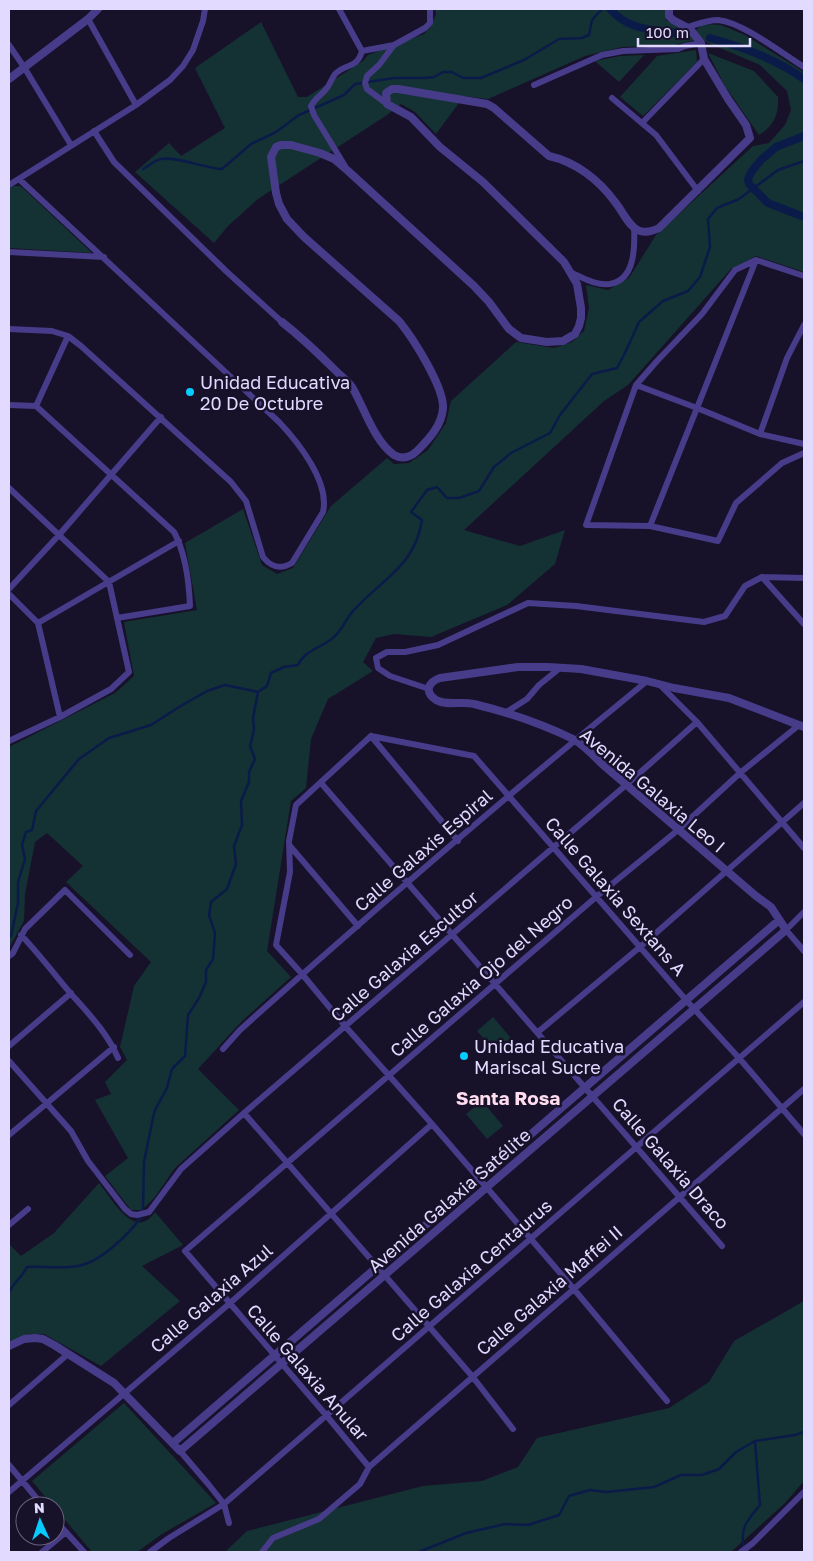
<svg xmlns="http://www.w3.org/2000/svg" width="813" height="1561" viewBox="0 0 813 1561" font-family="'Golos Text',sans-serif">
  <style>
    .green { fill: #143234 }
    .lines { fill: none; stroke-linecap: round; stroke-linejoin: round }
    .stream { stroke: #0b1b49; stroke-width: 2.5 }
    .canal { stroke: #0b1b49; stroke-width: 8 }
    .minor { stroke: #473c89; stroke-width: 6 }
    .tertiary { stroke: #473c89; stroke-width: 8 }
    .poi-dot { fill: #06cbff; stroke: #18112a; stroke-width: 2 }
    .labels { text-anchor: middle; dominant-baseline: central; stroke-width: 5; stroke-linejoin: round; paint-order: stroke }
    .poi-label { font-size: 18px; fill: #e2daff; stroke: #18112a; text-anchor: start }
    .street-label { font-size: 18px; fill: #e2daff; stroke: #18112a }
    .neighbourhood-label { font-size: 19px; font-weight: bold; fill: #ffdcee; stroke: #18112a }
  </style>
  <rect width="100%" height="100%" fill="#18112a"/>
  <path class="green" d="M435,9H666V20L684,30L695,40L675,45L622,47L585,56L488,99L464,96L436,134L415,112L401,104L387,115L258,199L227,227L214,243L135,172L169,143L181,156L225,128L195,68L261,22L298,97H307L363,61L368,55L424,34L431,26L436,14Z
    M703,24L721,25L745,35L804,72V272L756,256L731,269L628,385L604,401L464,530L520,546L565,530L555,564L507,605L431,637L394,634L376,638L363,662L373,671L328,699L311,739L306,788L291,801L267,951L291,977L241,1022L198,1069L239,1110L175,1168L155,1197L142,1210H131L105,1176L128,1158L95,1100L111,1094L105,1082L127,1060L120,1047L134,986L151,962L66,882L83,866L47,833L35,842L25,894L24,921L9,948V747L115,693L134,676L124,622L197,610L185,543L243,509L262,565L277,574L293,568L331,506L387,458L394,464L409,463L428,450L446,423L451,401L516,342L554,348L572,342L584,331L589,308L586,285L608,290L629,278L656,235L753,146L769,143L785,125L791,110L787,91L760,65L706,42L695,31Z
    M696,50L697,62L643,116L620,97L657,56Z
    M708,53L754,71L778,97C779,114 774,126 759,135L725,86Z
    M644,55L619,82L595,61L620,56Z
    M13,186H19L23,188L92,253L9,248V189Z
    M493,1017L515,1043L499,1056L477,1031Z
    M482,1101L503,1126L487,1139L466,1114Z
    M99,1183C112,1199 135,1242 155,1212L183,1245L142,1266L180,1301L101,1366L44,1334H30L9,1342V1244L21,1256L54,1233Z
    M804,1301V1481L785,1503L731,1552H225L247,1531L423,1486L482,1481L518,1467L537,1438L669,1408L709,1382L734,1341Z
    M124,1403L216,1503L162,1534L137,1552H92L55,1508V1506H53L32,1481Z"/>
  <g class="lines">
    <path class="stream" d="M143,169C149,166 155,160 161,159C176,156 204,168 222,169L251,144L276,132L299,115L344,95L355,84L394,78H425L434,77L443,72H452L463,78H481L524,60L559,39L582,38L589,35L592,20L602,9
      M9,937L11,936L18,903V882L25,859L22,845L26,832L32,830L36,811L79,759L109,738L151,725L179,707L207,691L225,685L258,692
      M143,1209L144,1162L153,1118L155,1110L167,1088L172,1069L185,1056L188,1015L199,998L206,982V970L213,959L215,933L209,915L211,902L227,889L236,864L234,846L242,825L241,801L249,782V772L255,759L250,746L254,730L253,718L258,692L267,686L271,673L284,667L298,665C306,648 324,648 336,635C343,628 347,617 354,610C382,579 415,566 422,520L411,512L427,490L437,487L447,498H459L479,491L494,467L511,453L550,433L560,415L592,374L617,368L625,353L639,322L663,301L688,291L700,277L710,247L708,219L717,208L739,199L778,170L804,161
      M9,1293C13,1283 22,1277 27,1267C43,1266 63,1269 78,1266C101,1262 129,1234 142,1216
      M744,1548C739,1529 748,1519 760,1505L755,1441
      M419,1552L466,1533L505,1524L528,1525L559,1515L569,1496L590,1490L607,1492L654,1487L681,1475H702L719,1469L736,1452L755,1441L795,1435L804,1432"/>
    <path class="canal" d="M610,9C629,31 655,30 683,34
      M710,38C743,47 776,59 804,79
      M804,136L776,147L761,160L752,171L748,179L749,184L768,203L804,217"/>
    <path class="minor" d="M339,9L362,51L394,45
      M88,19L136,105
      M688,27C698,24 707,20 718,20C742,22 783,54 804,67
      M9,45L24,67L71,145
      M534,85L602,55L623,51L678,49L685,46L701,43
      M612,98L656,135L698,191
      M387,104L367,89L365,83L367,76L379,65L394,45L425,28L430,23V9
      M642,123L704,59
      M94,131L114,162L226,271L282,322
      M345,166L314,115L311,106C315,98 322,95 327,88C330,84 332,78 335,74C346,63 357,69 362,51
      M9,185L136,105L170,80L183,66L193,50L203,21L205,9
      M9,252L104,257
      M572,273C583,278 597,286 610,284C635,280 635,247 634,228
      M804,276L756,260L735,270L702,314L657,361L636,385L586,525L650,526L718,541L736,503L782,463L804,453
      M9,329L52,331L68,336L81,346L231,482L246,501L263,557C271,567 280,570 292,563L323,512C330,482 298,442 279,422L19,179
      M636,385L697,408L760,434L804,444
      M9,405L36,406L174,532C186,554 189,582 190,606L117,618
      M36,406L68,336
      M760,434L787,358L804,325
      M9,488L109,582L129,672L111,689L60,717L9,741
      M650,526L756,260
      M762,577L804,624
      M9,589L59,535L161,417
      M9,594L38,623L60,717
      M38,623L179,541
      M659,684L697,722L804,848
      M429,689L390,676L378,668L376,658L387,652H405L438,645L528,603L576,606L704,622L725,616L745,586L762,577L804,578
      M505,713L527,699L539,685L560,668
      M371,736L296,805L289,841L290,872L276,945L302,974L345,1026L432,1124L573,1288L667,1401
      M371,736L474,756L686,1000L739,1058L804,1134
      M371,736L458,841
      M321,783L722,1246
      M290,846L358,926
      M804,912L786,930L804,951
      M21,935C39,954 55,975 72,995C89,1014 108,1034 118,1058
      M9,956L13,953L25,929L65,890L130,955
      M538,1032L640,947L804,803
      M9,1046L71,993
      M223,1049L240,1030C373,910 509,794 647,681
      M9,1061L71,1131L88,1161L125,1209L131,1214L137,1215L149,1212L181,1169L244,1113L626,785L697,722
      M244,1113L472,1376L513,1429
      M9,1135L114,1047
      M9,1225L28,1209
      M9,1405L68,1354
      M180,1451L209,1485L224,1504L229,1523
      M9,1465L43,1506
      M369,1467L326,1415L185,1251L596,897L678,830L740,773L799,725
      M9,1492L229,1304L432,1124
      M55,1520L84,1552
      M42,1552L66,1532
      M150,1552L169,1538L224,1504L804,1002
      M262,1552L273,1538L319,1519L360,1484L369,1467L804,1089
      M741,1552L753,1543L804,1492"/>
    <path class="tertiary" d="M9,79L88,19L98,9
      M282,322C301,337 319,354 336,371C341,376 348,381 352,387C364,407 374,441 394,455C403,460 411,457 418,450C429,439 442,425 443,408C444,387 413,338 399,321L304,237L287,219L279,204L276,193L271,157L276,147L281,145H291L320,153L334,159L347,170L474,286L489,302L509,329L521,338L547,342L563,341L575,334L579,326L581,318V308L577,284L564,262L483,182L440,147L411,117L387,104L386,93L392,89H398L487,104L494,108L549,156C576,162 599,180 615,202C622,210 629,228 640,231C647,233 653,231 659,228L750,138L746,125L728,99L704,59L701,43L690,29L673,20L669,16V9
      M9,1346L24,1339L35,1338L43,1339L54,1345L114,1383L180,1451L786,930L771,907L756,896L602,764C593,755 584,745 573,739C542,724 507,712 474,704C463,701 446,706 436,700C424,692 428,682 440,678L518,667H548L581,669L647,681L674,688L729,698L804,727
      M173,1443L778,921"/>
  </g>
  <g class="poi-dot">
    <circle cx="190" cy="392" r="5"/>
    <circle cx="464" cy="1056" r="5"/>
  </g>
  <g class="labels">
    <g class="poi-label">
      <text x="200" y="382">Unidad Educativa<tspan x="200" dy="21">20 De Octubre</tspan></text>
      <text x="474" y="1046">Unidad Educativa<tspan x="474" dy="21">Mariscal Sucre</tspan></text>
    </g>
    <g class="street-label">
      <text transform="translate(653 790) rotate(40)">Avenida Galaxia Leo I</text>
      <text transform="translate(423 850) rotate(-41)">Calle Galaxis Espiral</text>
      <text transform="translate(616 896) rotate(49)">Calle Galaxia Sextans A</text>
      <text transform="translate(404 956) rotate(-41)">Calle Galaxia Escultor</text>
      <text transform="translate(481 976) rotate(-41)">Calle Galaxia Ojo del Negro</text>
      <text transform="translate(671 1163) rotate(49)">Calle Galaxia Draco</text>
      <text transform="translate(449 1200) rotate(-41)">Avenida Galaxia Satélite</text>
      <text transform="translate(471 1270) rotate(-41)">Calle Galaxia Centaurus</text>
      <text transform="translate(549 1290) rotate(-41)">Calle Galaxia Maffei II</text>
      <text transform="translate(211 1298) rotate(-41)">Calle Galaxia Azul</text>
      <text transform="translate(308 1372) rotate(49)">Calle Galaxia Anular</text>
    </g>
    <g class="neighbourhood-label">
      <text x="508" y="1097">Santa Rosa</text>
    </g>
  </g>
  <rect width="813" height="1561" fill="none" stroke="#e2daff" stroke-width="20"/>
  <g transform="translate(40 1521) rotate(357)"><circle r="24" fill="#18112a" stroke="#69617f"/>
  <path d="M0-4L9 19L0 12L-9 19Z" fill="#06cbff"/>
  <text y="-8" font-size="14" font-weight="bold" text-anchor="middle" fill="#e2daff">N</text>
  </g>
  <path d="M638 38v8h112v-8" fill="none" stroke="#e2daff" stroke-width="2.5"/>
  <text x="646" y="38" font-size="15" fill="#e2daff" stroke="#18112a" stroke-width="4" paint-order="stroke">100 m</text>
</svg>
